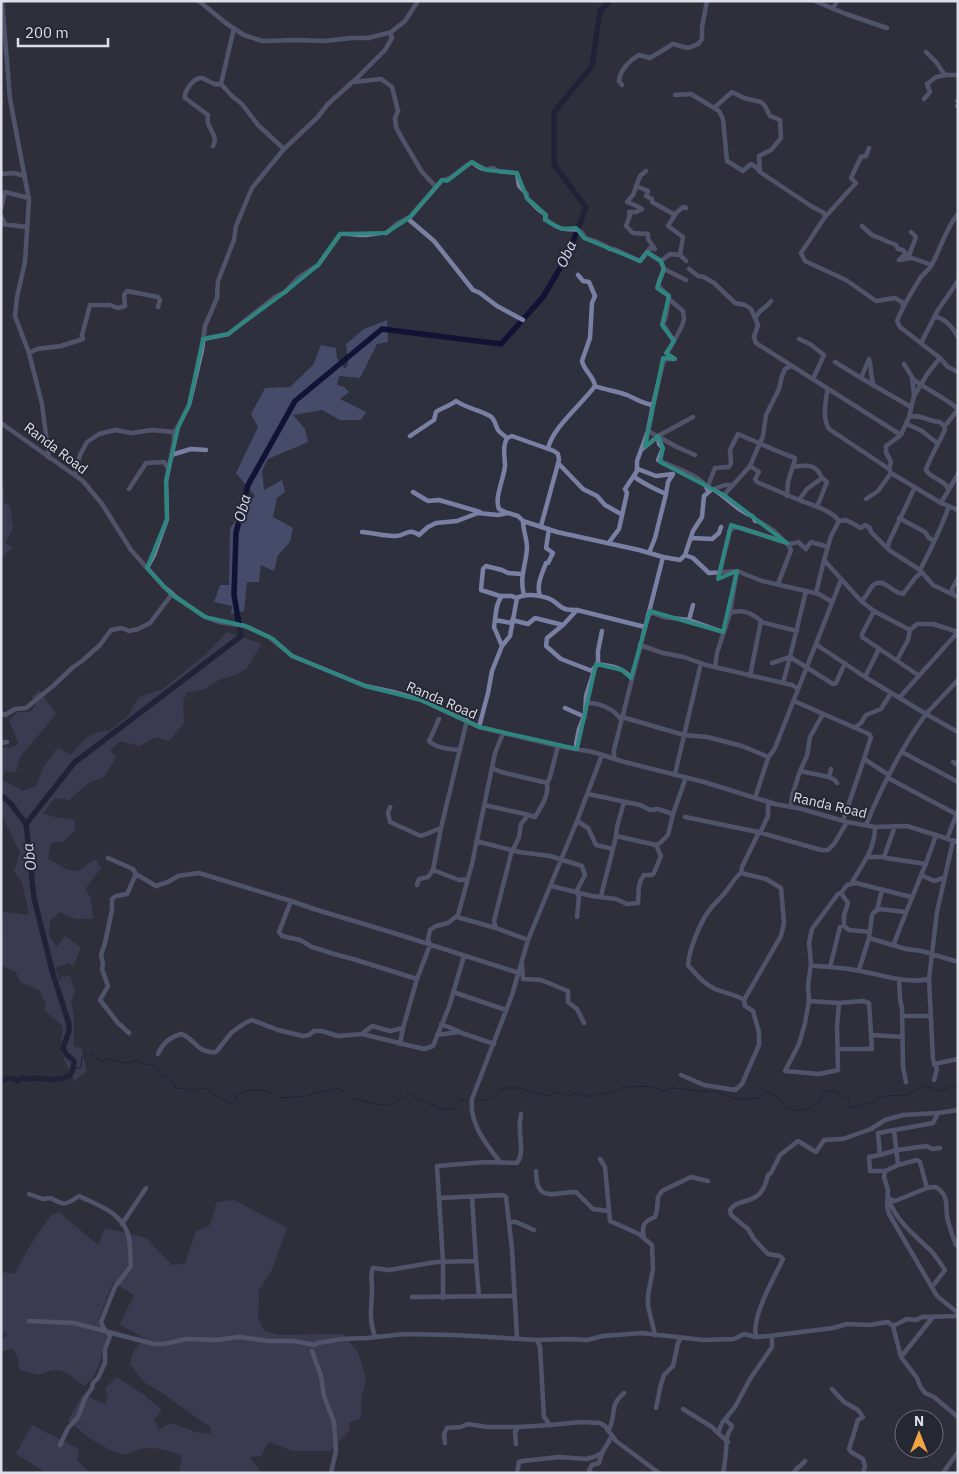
<svg xmlns="http://www.w3.org/2000/svg" width="959" height="1474" viewBox="0 0 959 1474" font-family="'IBM Plex Sans',sans-serif">
  <style>
    .green { fill: #474b6a }
    .lines { fill: none; stroke-linecap: round; stroke-linejoin: round }
    .stream { stroke: #111234; stroke-width: 1 }
    .river { stroke: #111234; stroke-width: 5.5 }
    .minor { stroke: #7a7fa4; stroke-width: 4.5 }
    .marked { fill: none; stroke: #2e8680; stroke-width: 4; stroke-linejoin: round }
    .labels { text-anchor: middle; dominant-baseline: central; stroke-width: 4; stroke-linejoin: round; paint-order: stroke }
    .street-label { font-size: 14px; fill: #dddee7; stroke: #252733 }
    .water-label { font-size: 15px; font-style: italic; fill: #d6daf6; stroke: #252733 }
  </style>
  <rect width="100%" height="100%" fill="#2f303d"/>
  <path class="green" d="M387,320L388,342L377,344L360,378L339,376L337,385L344,387L349,392L340,399L366,412L361,420H340L322,410L293,415L305,429L308,442L268,459L262,471L264,490L282,480L285,492L277,498L273,517L293,528L290,542L278,555L274,571L261,565L259,582H247L244,611L231,614L232,606L214,602L220,585H229L230,528L255,496L236,473L258,427L251,414L265,388L290,387L313,365L321,345L336,348L337,359L345,369L348,364L346,344L364,329Z
    M1,487H4V502L10,507L13,528L5,543L13,547L1,558Z
    M227,632L261,644L248,667L238,674L219,680L205,689L186,693L183,702L184,723L169,741L156,737L139,746L120,741L110,750L116,757L104,777L88,783L69,800L55,798L43,813L54,817L75,820V830L64,841L51,843L48,859L68,870L79,871L95,859L101,868L85,889L91,899L93,919H76L60,912L50,921L49,936L57,947L65,936L81,948L73,966L68,963L55,968L60,982L62,977L70,976L75,991L71,1002L74,1016V1047L81,1048L87,1071L74,1081L62,1055L61,1041L63,1029L61,1024L44,1010L46,1004L39,990L20,982L16,972L1,965L3,912L29,915L22,882L14,872L20,853L1,813V747L10,748L19,744L9,721L18,712H30L36,705L32,697L39,690L56,714L20,757L16,772L5,771L2,780L23,791L36,786L44,766L58,748L71,755C83,741 89,731 109,731L128,716L139,697L163,689L206,654Z
    M234,1200L287,1228L271,1272L259,1290L258,1318L264,1331L278,1335L342,1334L358,1352L366,1379L361,1399V1418L349,1422V1431L330,1451H293L269,1442L261,1456L249,1457L262,1473H179L182,1455C168,1450 154,1446 140,1449C135,1450 130,1453 125,1454C110,1455 79,1431 68,1420L83,1395L105,1404L108,1398L105,1388L117,1377L144,1395L162,1410L154,1420L159,1430L170,1423L196,1432L210,1434L211,1428L161,1392L144,1382L130,1364L134,1350L145,1339L120,1324L134,1295L113,1282L98,1321L106,1337L101,1359L93,1378L84,1386C67,1373 61,1364 39,1375L20,1370L18,1357L12,1348L1,1352V1340L8,1335L5,1332L1,1333V1272L15,1274L28,1249L51,1215L59,1212L98,1245L105,1228L146,1238L172,1265L185,1264L196,1231L210,1225L217,1202Z
    M32,1425L79,1449L77,1460L88,1471L87,1473H47L16,1454Z"/>
  <g class="lines">
    <path class="stream" d="M73,1069L81,1067L82,1057L86,1053L92,1054L102,1062L108,1058C119,1063 126,1065 136,1060L145,1064L157,1065L159,1072L163,1076H168L173,1081L175,1088C181,1088 186,1090 192,1090C204,1090 204,1083 213,1095C220,1096 225,1101 231,1104L236,1100L237,1095C250,1088 267,1087 278,1098L308,1096L315,1093L340,1088L350,1098L380,1105H389L409,1094L441,1109H454L460,1100L469,1099
      M703,1092C714,1089 720,1094 730,1097C739,1100 750,1099 759,1098L763,1093L768,1092L771,1095H775L781,1101L785,1108C796,1113 815,1110 821,1098V1093L829,1090L848,1098L851,1108L874,1102C883,1092 893,1097 904,1095C912,1093 918,1087 926,1086L940,1091L958,1084
      M473,1099C487,1104 494,1096 504,1088H519L549,1096L557,1092L567,1097L573,1093L593,1097C605,1091 613,1095 624,1087C639,1088 649,1083 662,1091L673,1088L703,1091"/>
    <path class="river" d="M1,795L11,804L26,824
      M1,1082C6,1077 13,1077 17,1081L23,1077L27,1079L41,1078L50,1080L63,1078L70,1075L73,1069L74,1061L66,1054L63,1048L69,1031V1024L53,974L34,898L26,824L74,763L241,636L234,595L236,533L248,485L295,401L382,329L501,344L543,297L569,253L586,207L554,165V112L592,66L600,11L610,1"/>
    <path class="minor" d="M2,1L10,99L29,200L25,262L17,297L15,316L29,353L42,404L49,458
      M815,1L846,14L887,28
      M833,9L837,1
      M390,33L405,21L418,1
      M926,52L936,62L945,75H958
      M354,82L381,79L392,87L398,111L395,118L396,127L400,135L422,172L436,187
      M221,84L234,28
      M622,85L619,81C620,70 630,60 639,55L650,58L673,44L688,48L698,44L702,39V27L707,1
      M675,95L691,94L719,111L723,119L727,161L743,171L751,164L756,167L760,172L811,206L824,213L825,217
      M924,99L930,92L927,84L936,77L945,75
      M957,101L958,100
      M957,106L958,107
      M714,108L732,92L744,98L761,102L765,106L770,116L780,120L781,138L771,150L759,156L760,171
      M213,146C218,137 211,132 208,123C207,121 208,117 208,115L185,98C184,92 193,77 202,78C209,80 212,86 221,84L233,97L242,104L258,125L284,149
      M869,148L866,156L861,157L851,178L856,183L825,217L801,253L805,261L846,280L876,301L895,298L902,302L903,306
      M1,174L14,173L25,176
      M636,186L648,191L646,196L652,199V202L675,215
      M1,209L5,192L29,198
      M1,216L5,224
      M407,218L434,241L473,290L480,293L497,306L523,320
      M1,224L27,227
      M862,226L872,235L896,245L898,249L903,250L906,253L899,260L912,258L932,265
      M647,252L661,261L664,269L686,280
      M680,255L683,237L668,226L676,213L683,207L686,208
      M908,258L916,237L911,232
      M661,261L670,254L680,255L686,261
      M664,269L659,282V287L669,296L666,316L663,324L674,341
      M689,269L698,276L704,277L714,283L735,303L745,305L751,309L758,325L754,337L756,343L901,435L886,446V452L891,462L889,469L891,473L941,503L958,510
      M578,275L583,281L589,282L595,296L592,303L590,338L582,361C584,371 594,376 595,386C605,390 617,391 627,395C636,399 643,404 653,405L648,431L641,450
      M756,317C759,309 767,308 771,301
      M935,317C946,318 953,328 958,337
      M203,339L228,334L275,297L285,292L298,278L318,265L340,234C348,233 353,235 361,235C370,236 377,232 386,233L398,223L410,217L442,180C453,180 461,167 472,162C480,168 483,171 493,168L498,171L517,173L519,186L527,194V198L538,209L546,215L545,219L547,220C551,223 556,227 561,228C571,232 579,224 585,238C596,242 600,242 610,249H614L640,261L650,248L655,249L648,239V234L633,233L626,226L630,215L629,212H636L642,209L639,207L627,202L633,195L640,176L646,171
      M799,339L810,344L824,355L813,379
      M921,343L938,310L958,281
      M29,353L37,349L61,346L83,339L82,335L90,305H110L118,308L125,306L124,295L127,291L158,297L160,300L158,307
      M940,358L948,367L958,372
      M835,362L861,378L911,407
      M904,364L912,377L914,395
      M861,378L869,359C872,368 870,378 874,386
      M913,379C927,390 944,397 958,409
      M827,388C828,393 826,395 826,400C824,411 824,421 829,429L889,469
      M653,405L663,363L666,359H675L668,355V352L682,326L684,319L683,311L669,299
      M909,417C919,413 929,422 940,422C942,424 944,425 945,429C945,432 928,461 926,470C932,480 945,479 949,490
      M1,423L83,481L102,504L131,550L163,586L177,598L205,617L219,622L245,626L269,637L292,656L365,686L393,692L421,700L479,727L558,746L593,752L621,761L704,782L775,804L802,809L847,822L875,827L907,826L958,842
      M907,424L922,431L937,443
      M944,427L957,411
      M648,431L677,447L695,455
      M901,435L909,417L914,396L928,373L940,358L900,327L897,321C903,306 912,291 921,277C924,273 929,270 931,266C941,249 945,229 958,214
      M410,436L434,420L436,412C441,408 450,406 456,401C468,409 478,409 490,416C495,419 495,424 498,430C501,434 504,435 507,438
      M658,436L659,444L663,448L658,460C670,466 704,476 707,489
      M548,449C552,428 582,404 595,386
      M171,455L191,449L206,450
      M558,463L583,489L597,496L605,505L621,514
      M750,466L759,472L755,479L757,482L799,500
      M638,469L656,476L673,474L668,482L666,494
      M75,475L80,455L87,442L99,434L115,430L132,433L152,430L174,432
      M634,476C638,481 659,491 666,494L655,538L649,553
      M707,488L715,468L729,467L731,463L730,450L738,434C757,442 775,451 795,458L793,467C806,465 816,463 822,478L807,489L799,500C812,505 831,510 839,521L831,536L824,560L861,601L874,611L910,630
      M129,489L146,463L164,462L168,468
      M713,489C727,497 738,512 753,516L755,521H758C763,524 771,528 775,532C784,540 785,547 798,542L806,549L811,542L828,547
      M413,492L428,501L439,500L480,512
      M724,495L750,466L763,436L766,415L779,389L782,376L785,369L791,366
      M787,496L788,482L793,466
      M866,499L878,491L891,473
      M941,503L958,474
      M817,507L827,482L822,478
      M507,513L499,509C494,498 504,478 505,466C505,456 502,448 507,438L512,436L554,451L558,454L559,460L541,526
      M899,518L925,532L929,538L934,541
      M523,521C523,530 527,539 527,548C526,566 519,576 524,595
      M839,521L846,520L861,528L865,525L870,528L871,532L889,550L920,570L933,585L958,597
      M362,532C374,533 385,536 396,536C406,536 408,527 419,535L428,527L436,523L457,521L478,513L498,515L508,513L518,516L523,521L557,532L639,550L663,557L680,560L685,555L693,531L702,517L704,496L711,490L725,485H732
      M691,538L712,539L719,533L721,527
      M610,544V541L619,529L627,493L625,489L637,471V461L641,450L658,436L693,417
      M888,547L889,542L915,487
      M685,555L693,558L709,573L737,571L762,581L819,594L832,602
      M147,568L154,555L167,519L166,481L174,442V432L177,428L189,405L202,350L205,326L217,298L218,281L234,240L236,226L252,188L284,149L317,118L328,104L357,78L385,50L392,38L390,33H388L368,38H352L323,41L298,40L262,41L244,35L227,24L199,1
      M920,570C931,549 941,529 949,506
      M720,572L730,530L735,527L740,528L787,543L791,550L778,584
      M521,574L508,573L502,570L486,566L483,569L481,590L500,596H511L517,598C526,593 542,595 552,600C556,602 559,607 565,609C568,610 573,610 577,610L645,627
      M816,593L824,560
      M953,594L952,589L958,578
      M540,596C536,585 542,574 546,563H548L553,553L546,548L549,529
      M861,601C868,597 870,584 877,583C887,581 893,593 903,594L916,577L922,572
      M577,610L563,625L547,638L546,646L561,659L592,671L594,668
      M874,611L862,634V637L918,675
      M730,613C741,609 752,613 761,621L750,676
      M648,615L653,613L663,617L689,620L693,605
      M495,620C496,612 496,603 502,596
      M512,620L528,624L535,618L563,625
      M689,620L723,632
      M761,622L797,631
      M640,645L663,653L684,657L706,665L792,685L798,689
      M817,645L865,677L926,714L958,680
      M502,646L494,627L495,620L511,623
      M897,660L908,640L910,630L917,624H933L958,632
      M772,663L790,657L806,591
      M598,664V651L602,631
      M715,667L717,653L730,613L737,571
      M865,677L879,649
      M783,683L790,657L833,684L836,683L845,663
      M900,697L958,632
      M794,701L869,734L871,737L864,759
      M586,703C598,702 615,709 621,720
      M565,708L585,717
      M1,713L5,715L15,709L26,708L53,686L72,668L82,661L100,645L111,630L122,628L129,631L138,629L150,623L172,594
      M622,717L684,735L707,737L742,746L766,756L768,758
      M439,719L429,741C436,748 448,749 458,750L460,748
      M479,727L488,693L492,671L502,646L510,636L517,598
      M855,727L861,723L866,715L881,709L891,693
      M1,743L7,742
      M577,749L576,744L579,729L585,714L586,696L595,668L598,664C611,666 623,667 631,678
      M902,752L958,782
      M614,759V750L663,557
      M953,762L958,765
      M492,768L501,772L547,783L550,777L558,746
      M800,771L829,777L831,769
      M675,774L701,663
      M829,777L835,780L837,783
      M888,778L956,814
      M588,794L640,805L650,810L658,809L673,814
      M755,798L768,758L775,748L841,580
      M484,805L525,814
      M390,807L388,813L390,822L421,836L441,828
      M791,807L792,796L800,771L807,756L810,737L823,714
      M685,817L758,832L821,850H828L834,844L847,822
      M577,821L588,828L596,845L613,849L616,836L656,845
      M843,821L864,759L889,775
      M866,825C882,786 901,748 926,714L958,732
      M895,826L884,857L886,858L926,864
      M760,833L768,816V806L770,802
      M616,836L617,827L624,802
      M947,839L958,810
      M476,841L519,852L550,856L582,866L585,875L576,892L579,896L577,917
      M868,857H885
      M108,858L133,869L136,874L156,886L168,882L178,876L199,873L291,901
      M433,870L459,880L468,879
      M921,875L934,881L943,878
      M851,884C862,864 875,850 875,827
      M417,885L419,879L428,877L433,870L441,828L467,720
      M551,886L592,896L616,899L627,904L638,903C639,893 637,884 644,875H652L654,873L661,856L656,845L660,843L668,835L673,814L686,777
      M841,893L838,894L812,929L809,943L811,964L814,966C829,967 845,968 860,971C883,975 906,984 929,979
      M601,896L613,849
      M877,910L882,890
      M457,917L496,928L528,940
      M496,928L494,921L511,854L519,837L521,824L526,818L525,814L535,817C542,805 549,796 547,783
      M870,932L849,930L844,926V915L848,903L841,893L847,885L856,883L911,897
      M869,938L906,949L922,951L958,962
      M894,944C907,907 924,872 936,835
      M811,964L808,985L809,1001L805,1023L799,1044L785,1071L819,1074L838,1070L837,1027L839,1003
      M522,965L523,979L541,980L568,991V1002L577,1009L584,1023
      M830,967L840,927
      M859,970L869,938L872,915L874,912L880,909L905,912
      M417,979L430,945L428,939L430,930L436,926L448,923L458,915L472,864L495,753L503,733
      M899,979L900,999L902,1008L903,1067L906,1082
      M453,992L506,1010
      M744,1000C735,994 725,993 715,989C704,984 696,974 688,965C689,949 701,920 711,908C716,902 722,897 727,890C732,884 735,877 741,873L742,867L759,832
      M809,1001L839,1003L863,1001L869,1003L872,1049H838
      M902,1016H931
      M441,1024L458,1031
      M129,1033L118,1023L100,1000L108,986L102,969L103,963L101,955L105,943L112,910V899L116,896L127,894L136,874
      M362,1034L424,1049L433,1046L449,1007L464,956
      M437,1035L459,1032L494,1044
      M872,1035L903,1037
      M400,1044L403,1028
      M158,1054C162,1044 170,1037 181,1034C195,1038 197,1054 216,1052L232,1032L245,1023L252,1020L278,1030L303,1036L309,1035L314,1031H322L338,1036L362,1034L372,1026L390,1031L403,1028L417,979L353,959L334,954L312,947L300,940L282,936L279,932L291,901L314,909L397,934L519,973
      M934,1064L958,1059
      M681,1075L704,1085L735,1090L742,1084L759,1045V1032L753,1011L745,1006L744,1000L781,936L784,923L781,888L766,879L741,873
      M934,1080L937,1069L933,1060L929,979L937,912L953,841
      M958,1110L938,1113L933,1123L878,1133L880,1155L869,1157L870,1171H885L884,1177L888,1190L887,1207L889,1214L937,1296L958,1313
      M880,1155L897,1150L927,1146L932,1149L940,1148
      M600,1159L605,1167L610,1221L639,1234L652,1245L653,1269L648,1295V1306L655,1335
      M500,1162C486,1144 469,1123 472,1099L512,995L528,940L577,821L602,755
      M536,1171C536,1204 554,1192 576,1192L593,1209L608,1211
      M885,1171L898,1165L894,1130
      M927,1188L936,1187C951,1197 944,1206 948,1221C950,1229 953,1237 956,1245H958
      M29,1194L43,1199L51,1198C64,1206 66,1205 79,1196C97,1205 121,1212 128,1234C131,1244 130,1256 131,1266L115,1287L101,1322L103,1327L110,1336L105,1349V1363L98,1378L93,1383L92,1388L85,1398L78,1417L68,1428L60,1445
      M472,1197L476,1261
      M440,1198L503,1195L506,1197L512,1249L517,1338
      M888,1198L895,1201L927,1188L920,1162L917,1160L898,1165
      M889,1200C896,1220 913,1234 928,1248C935,1254 940,1263 945,1270L932,1287
      M509,1222H516L534,1230
      M122,1224L146,1188
      M644,1237C641,1226 644,1221 655,1217L657,1210L658,1197L662,1191L691,1177L708,1181
      M412,1297L513,1296
      M443,1298V1262L437,1166L486,1162L517,1163C524,1153 520,1142 520,1131C519,1125 520,1120 521,1114
      M29,1321L74,1323L154,1344H164L186,1339L216,1340L239,1337L268,1341H294L315,1345L317,1343L342,1339L367,1338L405,1334L455,1335L537,1340L569,1339L587,1340L603,1336L642,1333L703,1340L734,1339L744,1334L756,1337L769,1336L833,1328L847,1324L869,1325L888,1322L893,1326L901,1357L917,1378L920,1386L925,1393L934,1397L958,1417
      M893,1326L907,1319L916,1320L922,1317L958,1316
      M375,1337C368,1316 372,1309 372,1288C372,1282 370,1275 373,1268L389,1270L436,1262L476,1261L479,1296
      M756,1337C751,1317 774,1278 783,1259L780,1256L768,1254L754,1239L748,1229L731,1215L730,1210C740,1195 761,1209 768,1175L771,1173L780,1155L798,1141L816,1152L824,1140L843,1139L871,1129L885,1120L903,1115L938,1113
      M537,1340L540,1347L544,1417L550,1425L581,1422L600,1423L605,1426L616,1441L659,1473
      M312,1351L321,1376L324,1396L334,1422L336,1451L331,1473
      M901,1357L933,1317
      M832,1389L844,1402L858,1410L863,1417L858,1420L849,1449L851,1452L863,1459L865,1466L863,1473
      M656,1408L661,1384L664,1375L673,1366L678,1343L681,1338
      M683,1409L712,1427L718,1433
      M608,1431C618,1415 607,1408 624,1393
      M728,1442L718,1433L722,1423L735,1407L750,1379L772,1347V1336
      M445,1443L444,1434L447,1428L461,1427L468,1424L487,1427H518
      M516,1444L515,1432L518,1427L550,1425
      M517,1473L519,1462L523,1461L559,1457L586,1459L594,1457L602,1453L612,1436
      M591,1473L589,1470L592,1465L599,1463L602,1453
      M723,1473C726,1460 726,1449 727,1437C728,1433 731,1429 732,1426L725,1419
      M794,1473C796,1467 802,1466 805,1461
      M943,1473L958,1452"/>
  </g>
  <path d="M0 0H959V1474H0ZM472,162L486,170L517,173L527,198L546,215L545,220L562,229L576,228L584,238L640,261L647,252L661,261L664,269L657,288L669,296L662,325L674,341L666,353L675,359L663,358L645,447L658,436L663,448L660,462L724,495L787,543L731,525L718,579L737,571L723,632L650,611L631,678L622,670L596,664L577,749L479,727L421,700L365,686L292,656L273,639L245,626L205,617L171,594L147,568L167,519L166,481L178,428L189,405L203,339L228,334L285,292L318,265L340,234L386,233L410,217L442,180L447,181Z" fill="#2f303d" fill-opacity=".55" fill-rule="evenodd"/>
  <path class="marked" d="M472,162L486,170L517,173L527,198L546,215L545,220L562,229L576,228L584,238L640,261L647,252L661,261L664,269L657,288L669,296L662,325L674,341L666,353L675,359L663,358L645,447L658,436L663,448L660,462L724,495L787,543L731,525L718,579L737,571L723,632L650,611L631,678L622,670L596,664L577,749L479,727L421,700L365,686L292,656L273,639L245,626L205,617L171,594L147,568L167,519L166,481L178,428L189,405L203,339L228,334L285,292L318,265L340,234L386,233L410,217L442,180L447,181Z"/>
  <g class="labels">
    <g class="street-label">
      <text transform="translate(56 448) rotate(37)">Randa Road</text>
      <text transform="translate(442 700) rotate(23)">Randa Road</text>
      <text transform="translate(830 805) rotate(13)">Randa Road</text>
    </g>
    <g class="water-label">
      <text transform="translate(566 254) rotate(-65)">Oba</text>
      <text transform="translate(242 508) rotate(-75)">Oba</text>
      <text transform="translate(29 857) rotate(-97)">Oba</text>
    </g>
  </g>
  <rect width="959" height="1474" fill="none" stroke="#dddee7" stroke-width="5"/>
  <g transform="translate(919 1434)"><circle r="24" fill="#252733" stroke="#6f707b"/>
  <path d="M0-4L9 19L0 12L-9 19Z" fill="#f3a442"/>
  <text y="-8" font-size="14" font-weight="bold" text-anchor="middle" fill="#dddee7">N</text>
  </g>
  <path d="M18 38v8h90v-8" fill="none" stroke="#dddee7" stroke-width="2.5"/>
  <text x="25" y="38" font-size="15" fill="#dddee7" stroke="#252733" stroke-width="4" paint-order="stroke">200 m</text>
</svg>
